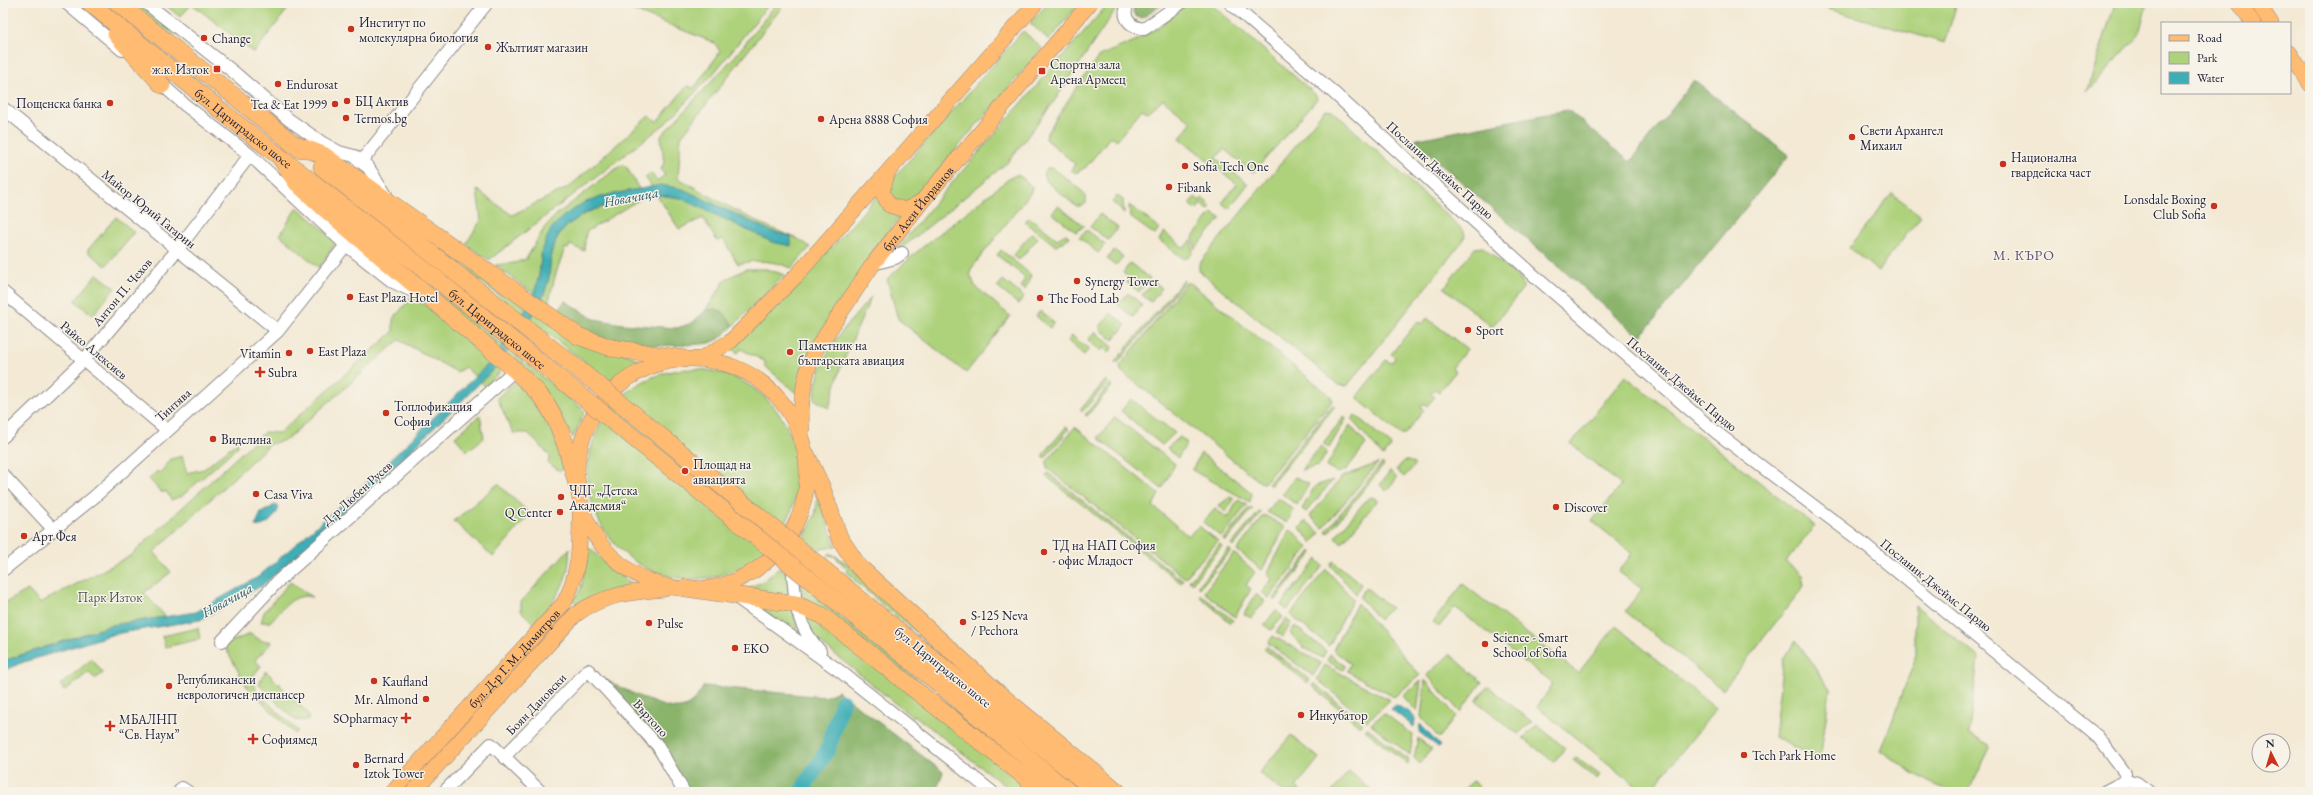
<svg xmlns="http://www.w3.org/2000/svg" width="2313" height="795" viewBox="0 0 2313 795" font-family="'EB Garamond',serif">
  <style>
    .green { fill: #aed27b; stroke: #687a5b }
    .forest { fill: #8ab46b; stroke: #566b53 }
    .water { fill: #3daeb5; stroke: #306878 }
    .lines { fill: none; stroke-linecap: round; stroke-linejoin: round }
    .river { stroke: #3daeb5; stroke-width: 16 }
    .minor-casing { stroke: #8a8688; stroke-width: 14 }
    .major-casing { stroke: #8a8688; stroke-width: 16 }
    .highway-casing { stroke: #8a8688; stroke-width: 18 }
    .minor { stroke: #fff; stroke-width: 12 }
    .major { stroke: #ffbb71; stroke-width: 15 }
    .highway { stroke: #ffbb71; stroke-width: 17 }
    .highway-bridge-casing { stroke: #8a8688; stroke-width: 18; stroke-linecap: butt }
    .highway-bridge { stroke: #ffbb71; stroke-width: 17 }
    .poi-dot { fill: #c8321e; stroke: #f7f3e8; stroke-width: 1.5 }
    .labels { text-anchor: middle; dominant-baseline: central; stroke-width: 3; stroke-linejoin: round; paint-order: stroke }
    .poi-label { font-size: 13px; fill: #22223b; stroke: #f7f3e8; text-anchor: start }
    .street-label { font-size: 13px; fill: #22223b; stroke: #f7f3e8 }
    .park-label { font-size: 13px; fill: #4c574e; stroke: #f7f3e8 }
    .water-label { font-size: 14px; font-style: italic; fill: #2d5a6c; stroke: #f7f3e8 }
    .neighbourhood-label { font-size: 14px; letter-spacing: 1px; fill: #595271; stroke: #f7f3e8 }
  </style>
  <rect width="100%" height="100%" fill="#f7f3e8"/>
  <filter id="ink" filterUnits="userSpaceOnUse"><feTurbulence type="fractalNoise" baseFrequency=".025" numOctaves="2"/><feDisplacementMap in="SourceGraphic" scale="8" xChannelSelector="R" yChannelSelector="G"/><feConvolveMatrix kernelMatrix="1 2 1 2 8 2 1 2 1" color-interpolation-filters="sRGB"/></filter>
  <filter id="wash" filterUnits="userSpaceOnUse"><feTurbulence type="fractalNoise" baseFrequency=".012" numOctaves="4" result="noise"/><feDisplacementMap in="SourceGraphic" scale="16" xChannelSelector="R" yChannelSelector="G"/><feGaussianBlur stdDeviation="0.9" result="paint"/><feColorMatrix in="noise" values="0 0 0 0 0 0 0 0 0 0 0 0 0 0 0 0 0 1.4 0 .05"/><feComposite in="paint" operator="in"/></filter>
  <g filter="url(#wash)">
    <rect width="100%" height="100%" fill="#f3e9d4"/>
    <path class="green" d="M131,3H138L175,32L173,37Z
      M163,3H286L290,6L254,53L192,4L180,17Z
      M623,3H770L714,73L666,123L489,260L466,244L481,220L477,190L512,215L569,187L649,116L657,122L687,86L694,88L720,52L715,43L627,8Z
      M777,3H785L681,137L678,178C709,196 739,213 771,228C785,234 798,237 810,247L792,268C774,261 758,259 738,264L723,239L717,241L703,218L679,229L657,195L681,198L772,242L791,236L773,232L661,185L652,187L645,177L651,173L657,181L665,175L661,170L664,162L661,136L736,55Z
      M1048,3H1080L1049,40L1030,23Z
      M1109,3H1120L1053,103L1008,162L903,247L897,249L938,199Z
      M1188,3H1210L1316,95L1317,99L1253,173L1224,149L1216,158L1248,184L1229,209L1222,203L1237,184L1180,138L1191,122L1163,99L1147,112L1142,109L1117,140L1111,136L1086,167L1076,173L1071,170L1075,164L1046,139L1047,133L1076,88L1099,56L1135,41L1157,28Z
      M1830,3H1957L1945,43L1828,9Z
      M2115,3H2147L2139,35L2087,92Z
      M1023,31L1042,48L913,200L901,204L889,196L890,182Z
      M1325,109L1332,110L1464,231L1465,238L1347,386L1339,385L1199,271V264Z
      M621,165L626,166L639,189L608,195L583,203L542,249L539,276L534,294L495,265L515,263L526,259L545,227L557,214Z
      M1047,168H1053L1082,191L1086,195V203L1081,206H1076L1047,182L1043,174Z
      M1017,175L1023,178L1032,187L1031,192L971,269L970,274L975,286L1010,316L966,373L898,319L887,279L919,250L1011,177Z
      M1892,193L1921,216L1878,271L1849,248Z
      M1117,196L1123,200L1124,213L1112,202Z
      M876,197L901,215L872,253L796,393L764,365L766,362L741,349L738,353L731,348C782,299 831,251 876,197Z
      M1195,197L1200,201L1202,198L1211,206L1208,210L1201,204L1196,210L1189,204Z
      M640,199L586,232L584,251L570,245L568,249L565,248L556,273L548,304L542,299C549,284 548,270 551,254C558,213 606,205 640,199Z
      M1129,205L1159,228L1155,235L1130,217Z
      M1058,206L1084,226L1076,232L1052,213Z
      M297,207L337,241L319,268L280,235Z
      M1212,213L1221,218L1195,249L1193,237Z
      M1100,214L1118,228L1108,240L1090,227Z
      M116,217L134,232L106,266L87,251Z
      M1029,217L1057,239L1066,234L1070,237L1056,246L1025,222Z
      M357,229L585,411L573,438L567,428Z
      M1087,230L1105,244L1098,253L1079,237Z
      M1164,232L1184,248L1191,240L1193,252L1189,257L1184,259L1159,240Z
      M1032,233L1038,238L1019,260L1013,255Z
      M423,237L549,322L640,360V362L609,381Z
      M1483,247L1522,281L1523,288L1492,327L1444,288L1475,248Z
      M1001,250L1031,275L1025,290L1021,287L1025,277L997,255Z
      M1114,250L1123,257L1116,265L1107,259Z
      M1130,263L1150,279L1139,292L1126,282L1129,278L1123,273Z
      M746,269H766L785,275L733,326C724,313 722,307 705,311L726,279Z
      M97,274L115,288L93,315L75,301Z
      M1003,280L1024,297L1018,304L997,287Z
      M1183,280L1185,281L1117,364L1115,362Z
      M1153,281L1162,288L1151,302L1142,295Z
      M1186,283H1190L1331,396L1332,401L1264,483L1260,482L1121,371L1120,366Z
      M1128,293L1142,305L1133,317L1118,305Z
      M871,297L840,369L829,408L814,399C819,351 842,332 871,297Z
      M411,298L422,302L501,371L485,386L465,367L457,372L399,340L286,440L270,444L154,552L171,572L144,593L166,617L112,625L3,661V604L28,590L40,603L130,556L264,432L279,433L393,332V319Z
      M1040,311L1054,323L1050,328L1036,316Z
      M1111,313L1126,325L1113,340L1099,328Z
      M1427,318L1467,349L1452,368L1456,371L1439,392L1435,389L1431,394L1435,397L1427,406L1423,404L1421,407L1424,410L1405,434H1400L1359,400L1358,395L1386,360L1391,363L1395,358L1391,354L1418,321L1422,324Z
      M1095,332L1113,347L1109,352L1103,347L1101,351L1088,340Z
      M1072,336L1089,349L1084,355L1068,341Z
      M588 474a105 105 0 1 1 210 0a105 105 0 1 1-210 0Z
      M1625,376L1815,526L1786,562L1802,575L1804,586L1723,690L1625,611L1642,589L1619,572L1632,553L1592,521L1621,485L1571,444Z
      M1106,380L1108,382L1082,412L1080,410Z
      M515,382C543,402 557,436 563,469L560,471L548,463L550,456L528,433H513L497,398Z
      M1111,383L1113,385L1087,416L1085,415Z
      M1131,399L1175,433L1162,445L1121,411Z
      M1332,405L1335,406L1270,486L1268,484Z
      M480,415L484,438L467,451L455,437Z
      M1355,415L1390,444L1391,447L1383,456L1352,420Z
      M1115,417L1175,464L1162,489L1098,438Z
      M1344,417L1346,419L1329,448L1323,443Z
      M1350,425L1366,444L1347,469L1338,473L1326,467Z
      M1066,427L1069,429L1045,458L1042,456Z
      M1075,427L1159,494L1153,506L1188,536L1199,526L1218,541L1185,578L1047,468V461Z
      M1180,437L1187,443L1178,458L1167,448Z
      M237,442L238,446L182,496L171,500L167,492H161L149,479L157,471L160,473L171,459L182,456L187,473L204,469Z
      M1321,446L1327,452L1319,466L1301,470Z
      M1201,453L1252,493L1250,502L1192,470Z
      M1404,461H1409L1415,465L1404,477L1396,470Z
      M1378,463L1323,528L1310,516L1342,477Z
      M1382,463L1384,465L1328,533L1326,531Z
      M1390,471L1397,478L1386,491L1380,485Z
      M1048,473L1183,581L1181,583L1046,476Z
      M1295,477L1309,484L1297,505L1282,494Z
      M1333,480L1306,512L1302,509L1315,486Z
      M498,484L530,514L493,557L454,521Z
      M818,496L836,547L817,549L804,538L815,515Z
      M1230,497L1234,499L1226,512L1218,506Z
      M1372,497L1378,500L1342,543L1335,537L1367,499Z
      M1278,498L1294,510L1287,523L1267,512Z
      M1238,500L1247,505L1221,537L1203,522L1215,509L1228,518Z
      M1250,507L1253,508L1226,541L1223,539Z
      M1259,512L1261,513L1233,547L1231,545Z
      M1264,515L1285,527L1262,570L1237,550Z
      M1306,521L1320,533L1312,543L1300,528Z
      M1290,530L1296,534L1308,548L1269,598L1262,592L1272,579L1267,574Z
      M1220,544L1222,546L1192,583L1189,581Z
      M589,548L632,586L579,605L573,601L581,588Z
      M569,549C572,578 554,604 534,624L521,611V602Z
      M1229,549L1231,551L1200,588L1198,586Z
      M1311,551L1312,553L1275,601L1273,599Z
      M830,553L845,562L981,686L893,614L854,580L855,578L846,572L848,569L834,556L828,555Z
      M1234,553L1255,572L1246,585L1251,589L1235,617L1204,592Z
      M1317,559L1323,566L1287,610L1281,605Z
      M1333,561L1361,584L1356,594L1330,565Z
      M779,568L788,574L789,596L740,593L765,580Z
      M1326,569L1353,599L1329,646L1290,615Z
      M290,582L312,597C293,592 282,610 270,622H261L264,612Z
      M799,584L1057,792H1052L816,605L801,598Z
      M1463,584L1578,673L1616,626L1716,709L1649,792H1644L1537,707L1553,684L1455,607L1439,627L1433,622Z
      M1365,587L1391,608L1379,620L1360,598Z
      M1256,594L1265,601L1251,618L1244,614Z
      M1201,595L1233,620L1231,623L1200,597Z
      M1357,603L1420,675L1394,697L1347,671L1351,664L1333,650Z
      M756,605L792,608L799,632L808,645Z
      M1915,605L1978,657L1969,733L1991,746L1968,792C1934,792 1908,769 1881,751L1915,659Z
      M801,609L1037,792H1013L914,715L912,717L816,639L808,627Z
      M1276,610L1283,617L1271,630L1264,625Z
      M1286,619L1291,623L1283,637L1276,632Z
      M1295,626L1326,651L1322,658L1303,647L1290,633Z
      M198,628L200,639L165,647L162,636Z
      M250,634L262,641H270L271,643L255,660L261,666L253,676L256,691L298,731L295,734L247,687L225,647L228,643Z
      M1273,636L1321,663L1313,676L1268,643Z
      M1796,640L1830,689L1820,760L1774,737L1783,660Z
      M1266,646L1310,680L1308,683L1264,649Z
      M1330,654L1345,666L1343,670L1327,661Z
      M1450,654L1482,682L1460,712L1427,675Z
      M92,659L103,673L95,679L89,672L64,691L60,685Z
      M1325,665L1390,700L1367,721L1317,679Z
      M266,671L306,711L309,717L307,721L295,720L261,687L259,682Z
      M1425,680L1456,716L1439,738L1421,717Z
      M1421,681L1417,712L1403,696Z
      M1314,683L1363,723L1360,726L1312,686Z
      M1488,686L1532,722L1518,734L1476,701Z
      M1384,713L1413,735L1410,755L1371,724Z
      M1537,725L1565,748L1554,762L1523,738Z
      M1368,728L1409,760L1408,764L1365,730Z
      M1291,735L1319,758L1296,787L1302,792H1284L1259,773Z
      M1418,738L1431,749L1420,764L1414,758Z
      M1575,757L1600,775L1597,779L1573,760Z
      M1349,771L1373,792H1332Z
      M1473,781L1482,792H1461Z"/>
    <path class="forest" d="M1135,3H1165L1142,18L1137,17L1133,12Z
      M1694,80L1789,155L1640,337L1413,140L1568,110L1630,162Z
      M565,301L594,319L622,324L677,328L692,323L705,311L715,309L724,313L733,326L719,339L710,343C684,346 632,348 608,340C589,333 573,323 557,311Z
      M605,680C621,687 664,711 680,708C692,707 698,695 704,686L825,697L838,691L943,772L936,792H684Z"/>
    <path class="water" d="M661,185L683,189L773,232L791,236V246L772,242L681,198L660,195L610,204L587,212L568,225L558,236L551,253L549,279L544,294L528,322L497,366L379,482L263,585L200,620L114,634L21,663L3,671V661L112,625L196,612L258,577L374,476L491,361L521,318L534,294L539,276L542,249L551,229L562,217L583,203L608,195Z
      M275,505L279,507C277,516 266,528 255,526L261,513Z
      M1396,705L1411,713L1415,719L1414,727L1391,709Z
      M1420,724L1440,746L1438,747L1419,732Z"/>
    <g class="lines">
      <path class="river" d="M801,792L828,749L842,702"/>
    </g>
  </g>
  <g filter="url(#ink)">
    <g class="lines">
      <g class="minor-casing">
        <path id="minor" d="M66,3L122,50
          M146,3L236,74L288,119L321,142L339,152L354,156L361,162L368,167L386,195
          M1128,3C1121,18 1130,27 1144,29L1181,3
          M1230,3L1334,93L1539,280L1717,433L1859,540L2098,737L2125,773
          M157,80L185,105L250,155L346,245L393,282L419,294
          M3,108L278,331
          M361,162L487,3
          M873,264L895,258L902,253
          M3,292L167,430
          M3,437L84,360L177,250L250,155
          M3,475L54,530
          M792,562C795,598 794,623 820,651
          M3,570L93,498L278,331L346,245
          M736,597L841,672L992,792
          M222,641L277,582L515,370
          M504,757L588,670L658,746L684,792
          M179,792L182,788L188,792
          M444,792L491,744L541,792
          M2104,792L2127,780L2137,783L2149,792"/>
      </g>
      <g class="major-casing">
        <g id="major">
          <path d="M2239,3L2253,23"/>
          <path d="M2258,3L2271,23"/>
          <path d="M2290,53L2310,84"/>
          <path d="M887,175L882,192L889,205L905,210L921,202"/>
          <circle cx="692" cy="474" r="115"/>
          <path d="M701,359L731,341L796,276L1036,3"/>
          <path id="s1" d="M802,432C800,404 803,376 815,351L873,264L923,200L1090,3"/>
          <path id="s2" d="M392,792L564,603C580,573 580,544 580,511"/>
          <path d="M413,792L575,615C603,594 632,592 665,589"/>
        </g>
      </g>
      <g class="highway-casing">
        <g id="highway">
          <path id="s3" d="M90,3L224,113L440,282"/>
          <path d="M118,3L300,149"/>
          <path d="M116,34L162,85"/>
          <path d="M291,143L323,155L578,336L612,348L684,359"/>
          <path d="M280,157L296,182L324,208L515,370C523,378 532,386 539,394C561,420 568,453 577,484"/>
          <path d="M322,167L450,268"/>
          <path d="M806,454L822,488L839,537L858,566L998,693L1118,792"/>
          <path d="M686,588L795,604L821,615L1044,792"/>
          <path d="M949,672L1097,792"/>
          <path d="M939,684L1069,792"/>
        </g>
      </g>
      <use href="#minor" class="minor"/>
      <use href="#major" class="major"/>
      <use href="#highway" class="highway"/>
      <g class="highway-bridge-casing">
        <g id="highway-bridge">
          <path d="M450,268L607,392L949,672"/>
          <path id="s4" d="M440,282L939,684"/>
        </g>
      </g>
      <use href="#highway-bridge" class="highway-bridge"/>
    </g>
  </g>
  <g class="poi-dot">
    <circle cx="351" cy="29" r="4"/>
    <circle cx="204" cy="38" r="4"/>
    <circle cx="488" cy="47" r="4"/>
    <rect x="213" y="65" width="8" height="8" rx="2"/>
    <rect x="1038" y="67" width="8" height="8" rx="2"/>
    <circle cx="278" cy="84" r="4"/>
    <circle cx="347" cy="101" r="4"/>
    <circle cx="110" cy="103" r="4"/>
    <circle cx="335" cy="104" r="4"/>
    <circle cx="346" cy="118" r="4"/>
    <circle cx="821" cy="119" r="4"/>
    <circle cx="1852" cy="137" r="4"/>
    <circle cx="2003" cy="164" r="4"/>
    <circle cx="1185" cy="166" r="4"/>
    <circle cx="1169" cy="187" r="4"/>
    <circle cx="2214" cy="206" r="4"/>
    <circle cx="1077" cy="281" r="4"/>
    <circle cx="350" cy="297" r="4"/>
    <circle cx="1040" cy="298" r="4"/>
    <circle cx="1468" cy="330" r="4"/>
    <circle cx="310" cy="351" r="4"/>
    <circle cx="790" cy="352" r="4"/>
    <circle cx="289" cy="353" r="4"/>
    <path d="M258 366h4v4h4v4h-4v4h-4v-4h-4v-4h4z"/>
    <circle cx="386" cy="413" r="4"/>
    <circle cx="213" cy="439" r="4"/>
    <circle cx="685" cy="471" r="4"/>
    <circle cx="256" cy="494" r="4"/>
    <circle cx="561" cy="497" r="4"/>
    <circle cx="1556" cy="507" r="4"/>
    <circle cx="560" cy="512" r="4"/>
    <circle cx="24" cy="536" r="4"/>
    <circle cx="1044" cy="552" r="4"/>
    <circle cx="963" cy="622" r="4"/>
    <circle cx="649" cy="623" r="4"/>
    <circle cx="1485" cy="644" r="4"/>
    <circle cx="735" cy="648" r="4"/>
    <circle cx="374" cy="681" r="4"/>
    <circle cx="169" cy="686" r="4"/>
    <circle cx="426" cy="699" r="4"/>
    <circle cx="1301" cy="715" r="4"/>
    <path d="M404 712h4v4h4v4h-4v4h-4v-4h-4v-4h4z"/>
    <path d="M108 720h4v4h4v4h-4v4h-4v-4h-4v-4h4z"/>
    <path d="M251 733h4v4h4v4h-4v4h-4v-4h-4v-4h4z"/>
    <circle cx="1744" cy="755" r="4"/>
    <circle cx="356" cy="765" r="4"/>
  </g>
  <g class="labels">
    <g class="poi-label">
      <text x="359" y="22">Институт по<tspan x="359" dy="15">молекулярна биология</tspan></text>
      <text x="212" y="38">Change</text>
      <text x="496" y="47">Жълтият магазин</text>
      <text x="1050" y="64">Спортна зала<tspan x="1050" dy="15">Арена Армеец</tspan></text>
      <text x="209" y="69" text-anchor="end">ж.к. Изток</text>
      <text x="286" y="84">Endurosat</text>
      <text x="355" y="101">БЦ Актив</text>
      <text x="102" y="103" text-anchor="end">Пощенска банка</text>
      <text x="327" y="104" text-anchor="end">Tea &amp; Eat 1999</text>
      <text x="354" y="118">Termos.bg</text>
      <text x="829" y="119">Арена 8888 София</text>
      <text x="1860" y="130">Свети Архангел<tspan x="1860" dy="15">Михаил</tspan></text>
      <text x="2011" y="157">Национална<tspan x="2011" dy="15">гвардейска част</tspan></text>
      <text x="1193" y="166">Sofia Tech One</text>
      <text x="1177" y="187">Fibank</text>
      <text x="2206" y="199" text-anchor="end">Lonsdale Boxing<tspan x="2206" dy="15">Club Sofia</tspan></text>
      <text x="1085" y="281">Synergy Tower</text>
      <text x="358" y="297">East Plaza Hotel</text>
      <text x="1048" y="298">The Food Lab</text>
      <text x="1476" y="330">Sport</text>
      <text x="798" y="345">Паметник на<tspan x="798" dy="15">българската авиация</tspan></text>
      <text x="318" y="351">East Plaza</text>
      <text x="281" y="353" text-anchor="end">Vitamin</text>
      <text x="268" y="372">Subra</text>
      <text x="394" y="406">Топлофикация<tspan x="394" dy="15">София</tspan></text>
      <text x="221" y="439">Виделина</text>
      <text x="693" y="464">Площад на<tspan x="693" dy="15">авиацията</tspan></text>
      <text x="569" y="490">ЧДГ „Детска<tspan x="569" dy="15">Академия“</tspan></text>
      <text x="264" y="494">Casa Viva</text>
      <text x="1564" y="507">Discover</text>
      <text x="552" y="512" text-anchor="end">Q Center</text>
      <text x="32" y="536">Арт Фея</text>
      <text x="1052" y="545">ТД на НАП София<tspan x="1052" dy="15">- офис Младост</tspan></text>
      <text x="971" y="615">S-125 Neva<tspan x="971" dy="15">/ Pechora</tspan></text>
      <text x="657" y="623">Pulse</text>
      <text x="1493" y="637">Science - Smart<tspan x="1493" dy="15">School of Sofia</tspan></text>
      <text x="743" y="648">EKO</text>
      <text x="177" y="679">Републикански<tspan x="177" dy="15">неврологичен диспансер</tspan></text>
      <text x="382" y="681">Kaufland</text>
      <text x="418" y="699" text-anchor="end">Mr. Almond</text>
      <text x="1309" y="715">Инкубатор</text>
      <text x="398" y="718" text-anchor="end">SOpharmacy</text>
      <text x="119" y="719">MБАЛНП<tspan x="119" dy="15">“Св. Наум”</tspan></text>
      <text x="262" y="739">Софиямед</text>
      <text x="1752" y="755">Tech Park Home</text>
      <text x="364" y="758">Bernard<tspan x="364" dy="15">Iztok Tower</tspan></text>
    </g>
    <g class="street-label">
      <text stroke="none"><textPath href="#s3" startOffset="198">бул. Цариградско шосе</textPath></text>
      <text transform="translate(1440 170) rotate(42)">Посланик Джеймс Пардю</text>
      <text stroke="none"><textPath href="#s1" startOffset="259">бул. Асен Йорданов</textPath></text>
      <text transform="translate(149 209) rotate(39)">Майор Юрий Гагарин</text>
      <text transform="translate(122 292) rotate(-50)">Антон П. Чехов</text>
      <text stroke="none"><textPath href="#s4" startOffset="74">бул. Цариградско шосе</textPath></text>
      <text transform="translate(94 350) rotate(40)">Райко Алексиев</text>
      <text transform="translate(1682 384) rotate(40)">Посланик Джеймс Пардю</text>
      <text transform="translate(173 405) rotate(-42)">Тинтява</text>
      <text transform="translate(357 493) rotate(-42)">Д-р Любен Русев</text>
      <text transform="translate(1936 585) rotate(39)">Посланик Джеймс Пардю</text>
      <text stroke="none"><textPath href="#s2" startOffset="181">бул. Д-р Г. М. Димитров</textPath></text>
      <text transform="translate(943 667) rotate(39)">бул. Цариградско шосе</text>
      <text transform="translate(536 704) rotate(-46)">Боян Дановски</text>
      <text transform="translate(651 718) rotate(48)">Въртопо</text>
    </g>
    <g class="park-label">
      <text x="110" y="597">Парк Изток</text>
    </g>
    <g class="water-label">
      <text transform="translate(631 197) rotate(-11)">Новачица</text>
      <text transform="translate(227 600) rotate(-29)">Новачица</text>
    </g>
    <g class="neighbourhood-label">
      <text x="2024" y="255">М. КЪРО</text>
    </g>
  </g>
  <rect width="2313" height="795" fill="none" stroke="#f7f3e8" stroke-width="16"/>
  <rect x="2161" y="22" width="130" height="72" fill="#f7f3e8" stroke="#a29fa3"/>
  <rect x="2169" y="35" width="20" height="6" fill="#ffbb71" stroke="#a29fa3"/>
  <text x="2197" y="42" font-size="12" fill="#22223b">Road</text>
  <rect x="2169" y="52" width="20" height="12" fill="#aed27b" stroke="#a29fa3"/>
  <text x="2197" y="62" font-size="12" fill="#22223b">Park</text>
  <rect x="2169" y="72" width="20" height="12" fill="#3daeb5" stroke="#a29fa3"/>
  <text x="2197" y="82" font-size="12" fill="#22223b">Water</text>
  <g transform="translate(2271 753) rotate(355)"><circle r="19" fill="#f7f3e8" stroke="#a29fa3"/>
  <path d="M0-3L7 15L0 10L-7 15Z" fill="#c8321e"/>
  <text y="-6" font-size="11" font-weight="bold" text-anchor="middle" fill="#22223b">N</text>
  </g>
</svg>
